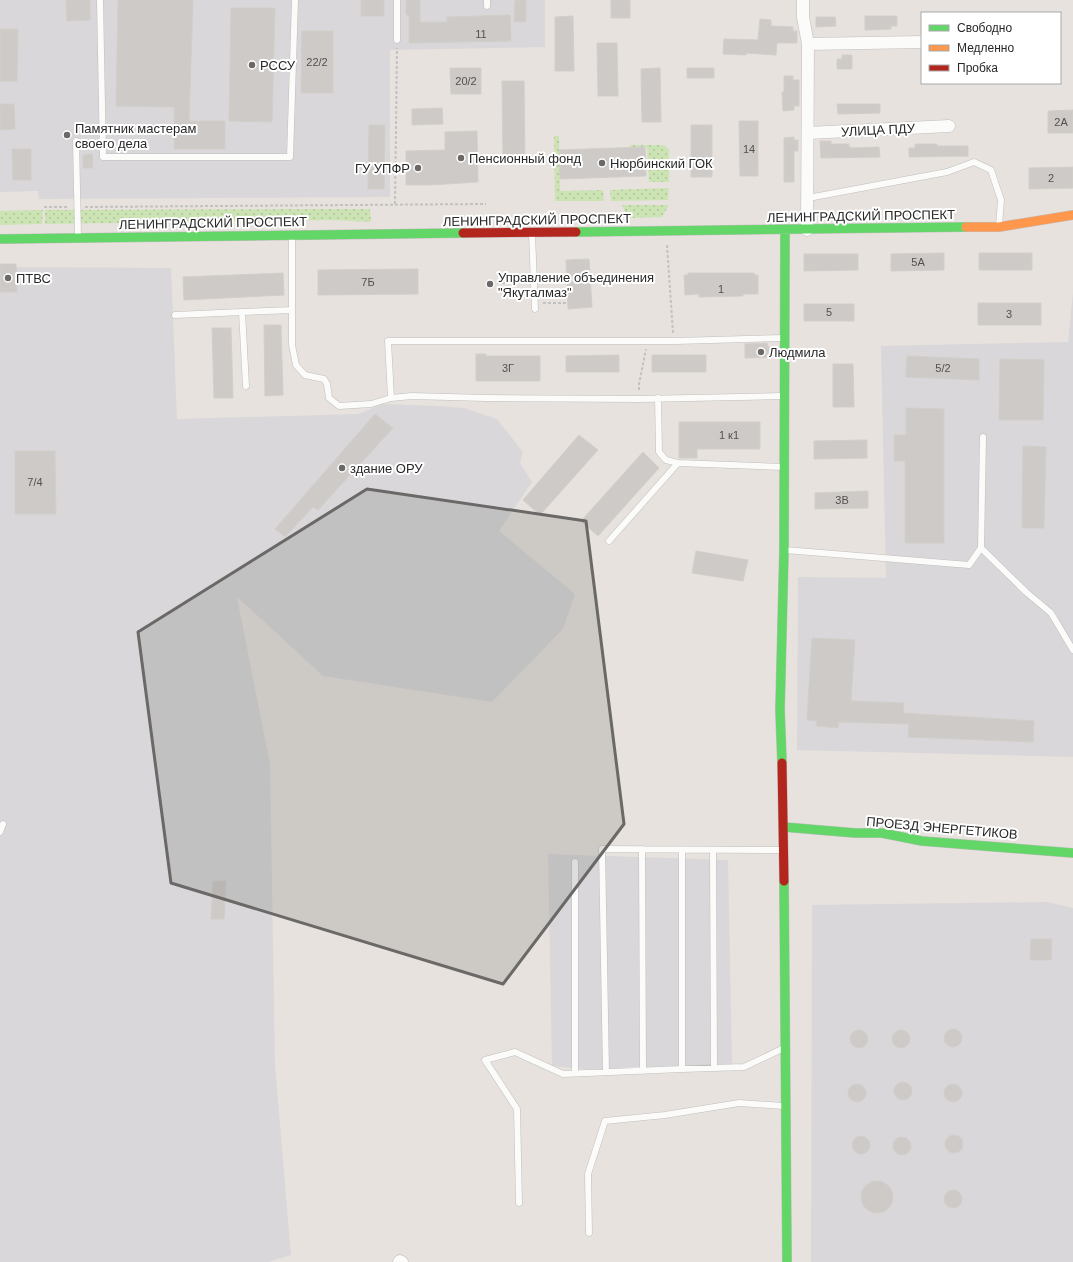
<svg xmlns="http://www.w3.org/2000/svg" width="1073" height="1262" viewBox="0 0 1073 1262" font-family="Helvetica,sans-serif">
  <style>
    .industrial { fill: #d9d7d9 }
    .grass { fill: url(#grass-dots) }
    .building { fill: #cecac7; stroke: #d2cec9 }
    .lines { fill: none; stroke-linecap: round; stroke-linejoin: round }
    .lane-casing { stroke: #c0bebf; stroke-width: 7 }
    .street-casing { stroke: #c0bebf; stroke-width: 13 }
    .fast-casing { stroke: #c0bebf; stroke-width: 10 }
    .slow-casing { stroke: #c0bebf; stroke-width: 10 }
    .jam-casing { stroke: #c0bebf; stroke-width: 10 }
    .path { stroke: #c3c2c2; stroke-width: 2; stroke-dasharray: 3 2; stroke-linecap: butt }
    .lane { stroke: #fbfbfa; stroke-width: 6 }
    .street { stroke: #fbfbfa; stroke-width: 12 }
    .fast { stroke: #63d668; stroke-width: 9 }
    .slow { stroke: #ff974d; stroke-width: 9 }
    .jam { stroke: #b3261e; stroke-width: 9 }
    .marked { fill: #6b6967; fill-opacity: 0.2; stroke: #6b6967; stroke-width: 3; stroke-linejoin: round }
    .poi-dot { fill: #6b6967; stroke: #fff; stroke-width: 1.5 }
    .labels { text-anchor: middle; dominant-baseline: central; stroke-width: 4; stroke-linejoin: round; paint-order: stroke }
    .number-label { font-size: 11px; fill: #525150 }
    .poi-label { font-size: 13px; fill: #282828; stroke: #fff; text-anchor: start }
    .street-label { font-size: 13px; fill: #282828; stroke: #fff }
  </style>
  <defs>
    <pattern id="grass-dots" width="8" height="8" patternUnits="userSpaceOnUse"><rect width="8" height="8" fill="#cce3b4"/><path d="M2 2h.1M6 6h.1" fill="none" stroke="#afc39b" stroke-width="1.8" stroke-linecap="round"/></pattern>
  </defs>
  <rect width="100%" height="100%" fill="#e7e2dd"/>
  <path class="industrial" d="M0,0H545V47L390,50V197L39,199L38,191L0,192Z
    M0,267L171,268L177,419L359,414L382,404L437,406L464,408L497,419L523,452L520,463L532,482L499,531L575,594L563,629L492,702L323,676L237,597L270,764L275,1066L291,1255L268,1262H0Z
    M1073,293V757L797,750L798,577L886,578L881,346L1068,342Z
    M548,854L728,860L732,1064L585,1069L552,1066Z
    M1047,902L1073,908V1262H811L812,905Z"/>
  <path class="grass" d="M554,136H559L560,191L603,190L604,201H555Z
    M630,145H663L669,149V182H649L647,147H630Z
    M669,188L668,200L611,201L610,190Z
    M622,205H669L662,217L628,218Z
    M370,209L371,222L330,220L45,224V210Z
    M43,210L42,224L0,225V211Z"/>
  <path class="building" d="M66,0H90V20L67,21Z
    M118,0H193L189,121H225V149H174V107L116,106Z
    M361,0H384V16H361Z
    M406,0H420V22H447V17L510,15L511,41L409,43V15H406Z
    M515,0H526V22H514Z
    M611,0H630V18H611Z
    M231,8H275L272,122L229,121Z
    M573,16L574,71H555V17Z
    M865,16H897V26H891V29L865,30Z
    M816,17H835L836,26L816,27Z
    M760,19L771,20V26L793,27V31H797V43H777L776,55L746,53V55L723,54L724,39L758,40Z
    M0,29H18L17,81H0Z
    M302,31H333V93H301Z
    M597,43H617L618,96H598Z
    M842,55H852V69H837V59H842Z
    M450,68H481V94H451Z
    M660,68L661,122H642L641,69Z
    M687,68H714V78H687Z
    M784,76H793V80H799V106H794V110L783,111L782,92H784Z
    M502,81H524L525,162H503Z
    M0,104H14L15,129L0,130Z
    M837,104H880V113L838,114Z
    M442,108L443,124L412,125V109Z
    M1073,110V133H1048V111Z
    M739,121H758V176H740Z
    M369,125H385L384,189H368Z
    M691,125H712V177H691Z
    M477,131L478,182L429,185H406V151L445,150V132Z
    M794,137V140H798V151H794V182H784V138Z
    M820,141H831V144H849V147L852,148L879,147L880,157L821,158Z
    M915,144H937V146H968V156L909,157V148H915Z
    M645,147L646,176L560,179L559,150Z
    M12,149H31V180H13Z
    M92,154L93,168H83V155Z
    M1073,167V188L1029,189V168Z
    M944,253V270L891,271V254Z
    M979,253H1032V270H979Z
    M804,254H858V270L804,271Z
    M589,259L592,307L568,309L566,260Z
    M0,264H16L17,292H0Z
    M418,269V294L318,295V270Z
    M283,273L284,295L184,300L183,277Z
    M688,273H754V275H758V294H743V296L699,297V294L685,295L684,275H688Z
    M978,303H1041V325H978Z
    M804,304H854V321H804Z
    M264,325H281L283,395L265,396Z
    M212,328H231L233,398H214Z
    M767,343L768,347H775V357L745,358V344Z
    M476,354H486V356H540V381H476Z
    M619,355V372H566V356Z
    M652,355H706V372H652Z
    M907,356L979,359V380L906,377Z
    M1000,359L1044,360L1043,420H999Z
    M833,364H853L854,407H833Z
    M906,408L944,409V543H905V461H894V435H906Z
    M375,414L393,428L318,510L313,507L285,537L275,529Z
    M679,422H760V449H697V458H679Z
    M579,435L598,450L540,515L523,500Z
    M867,440V458L814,459V441Z
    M1023,446L1046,447L1044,528H1022Z
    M15,451H55L56,514H15Z
    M643,452L659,468L598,536L581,521Z
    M868,491V508L815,509V493Z
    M696,551L748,560L743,581L692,573Z
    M812,638L855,640L851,701L904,703L903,713L1034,721L1033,742L908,737L909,724L839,722L838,728L816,726L817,721L807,720Z
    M213,881H226L224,919H211Z
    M1031,939H1052L1051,960H1030Z
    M944 1038a9 9 0 1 1 18 0a9 9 0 1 1-18 0Z
    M850 1039a9 9 0 1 1 18 0a9 9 0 1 1-18 0Z
    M892 1039a9 9 0 1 1 18 0a9 9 0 1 1-18 0Z
    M894 1091a9 9 0 1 1 18 0a9 9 0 1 1-18 0Z
    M944 1093a9 9 0 1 1 18 0a9 9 0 1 1-18 0Z
    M848 1093a9 9 0 1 1 18 0a9 9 0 1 1-18 0Z
    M945 1144a9 9 0 1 1 18 0a9 9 0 1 1-18 0Z
    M852 1145a9 9 0 1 1 18 0a9 9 0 1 1-18 0Z
    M893 1146a9 9 0 1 1 18 0a9 9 0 1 1-18 0Z
    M861 1197a16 16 0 1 1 32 0a16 16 0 1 1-32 0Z
    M944 1199a9 9 0 1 1 18 0a9 9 0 1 1-18 0Z"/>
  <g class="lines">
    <g class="lane-casing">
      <path id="lane" d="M100,0L103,157H290L295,0
        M487,6V0
        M397,40V0
        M76,141L78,236
        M808,198L947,172L974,162L991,170L1001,200L999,226
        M532,234L535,309
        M292,236V345L296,365L305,375L324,379L327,384L329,398L339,406L371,404L391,398L412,396L486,398L640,399L783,396
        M175,315L242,312
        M246,386L242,312L292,310
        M391,398L388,341H676L784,338
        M658,398L659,452L666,460L678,463L784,467
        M609,541L678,463
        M981,548L1026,592L1051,613L1073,650
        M785,550L969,565L981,548L983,437
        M0,832L3,824
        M642,849L643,1071
        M682,850V1069
        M713,850L714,1068
        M575,862V1073
        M606,1072L602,849L783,850
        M519,1203L517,1109L485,1060L515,1052L563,1074L682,1069L744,1067L784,1048
        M589,1233L588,1174L605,1121L665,1115L739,1103L784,1106"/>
    </g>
    <g class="street-casing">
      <path id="street" d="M803,0V17L808,44L807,230
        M808,44L922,42
        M808,133L949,126
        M399,1262L400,1261L402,1262"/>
    </g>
    <g class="fast-casing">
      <path id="fast" d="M576,232L966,227
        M0,239L463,233
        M782,763L780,710L784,550L785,230
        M784,827L855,833H882L922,841L1073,853
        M784,881L787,1262"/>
    </g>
    <g class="slow-casing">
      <path id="slow" d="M966,227H999L1073,215"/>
    </g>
    <g class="jam-casing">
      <path id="jam" d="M463,233L576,232
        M782,763L784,881"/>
    </g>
    <path class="path" d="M395,204L397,48
      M44,207H68
      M85,207L486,204
      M667,245L673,333
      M497,283H527
      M543,303H568
      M639,390V384L646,349"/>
    <use href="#lane" class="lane"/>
    <use href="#street" class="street"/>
    <use href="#fast" class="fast"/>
    <use href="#slow" class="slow"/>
    <use href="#jam" class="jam"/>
  </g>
  <path class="marked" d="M367,489L586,521L624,824L503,984L171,883L138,632Z"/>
  <g class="poi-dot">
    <circle cx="252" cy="65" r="4"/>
    <circle cx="67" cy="135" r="4"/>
    <circle cx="461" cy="158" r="4"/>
    <circle cx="602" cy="163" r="4"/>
    <circle cx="418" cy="168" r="4"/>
    <circle cx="8" cy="278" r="4"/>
    <circle cx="490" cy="284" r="4"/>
    <circle cx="761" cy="352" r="4"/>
    <circle cx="342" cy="468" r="4"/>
  </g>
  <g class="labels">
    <g class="number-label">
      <text x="481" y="34">11</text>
      <text x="317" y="62">22/2</text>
      <text x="466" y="81">20/2</text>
      <text x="1061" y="122">2А</text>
      <text x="749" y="149">14</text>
      <text x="1051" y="178">2</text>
      <text x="918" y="262">5А</text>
      <text x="368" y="282">7Б</text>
      <text x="721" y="289">1</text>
      <text x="829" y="312">5</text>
      <text x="1009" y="314">3</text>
      <text x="508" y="368">3Г</text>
      <text x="943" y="368">5/2</text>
      <text x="729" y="435">1 к1</text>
      <text x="35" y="482">7/4</text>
      <text x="842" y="500">3В</text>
    </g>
    <g class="poi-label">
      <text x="260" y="65">РССУ</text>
      <text x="75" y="128">Памятник мастерам<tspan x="75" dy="15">своего дела</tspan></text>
      <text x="469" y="158">Пенсионный фонд</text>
      <text x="610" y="163">Нюрбинский ГОК</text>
      <text x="410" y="168" text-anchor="end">ГУ УПФР</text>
      <text x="498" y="277">Управление объединения<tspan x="498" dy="15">"Якуталмаз"</tspan></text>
      <text x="16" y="278">ПТВС</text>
      <text x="769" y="352">Людмила</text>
      <text x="350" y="468">здание ОРУ</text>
    </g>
    <g class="street-label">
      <text transform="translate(878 130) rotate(-3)">УЛИЦА ПДУ</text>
      <text transform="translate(861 216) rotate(-1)">ЛЕНИНГРАДСКИЙ ПРОСПЕКТ</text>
      <text transform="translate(537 220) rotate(-1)">ЛЕНИНГРАДСКИЙ ПРОСПЕКТ</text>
      <text transform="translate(213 223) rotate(-1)">ЛЕНИНГРАДСКИЙ ПРОСПЕКТ</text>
      <text transform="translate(942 828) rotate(5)">ПРОЕЗД ЭНЕРГЕТИКОВ</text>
    </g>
  </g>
  <rect x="921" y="12" width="140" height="72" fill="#ffffff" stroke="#a9a9a9"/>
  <rect x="929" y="25" width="20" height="6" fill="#63d668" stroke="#a9a9a9"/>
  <text x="957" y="32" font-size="12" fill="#282828">Свободно</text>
  <rect x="929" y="45" width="20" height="6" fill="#ff974d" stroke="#a9a9a9"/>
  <text x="957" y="52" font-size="12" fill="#282828">Медленно</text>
  <rect x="929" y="65" width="20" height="6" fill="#b3261e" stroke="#a9a9a9"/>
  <text x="957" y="72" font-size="12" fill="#282828">Пробка</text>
</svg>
